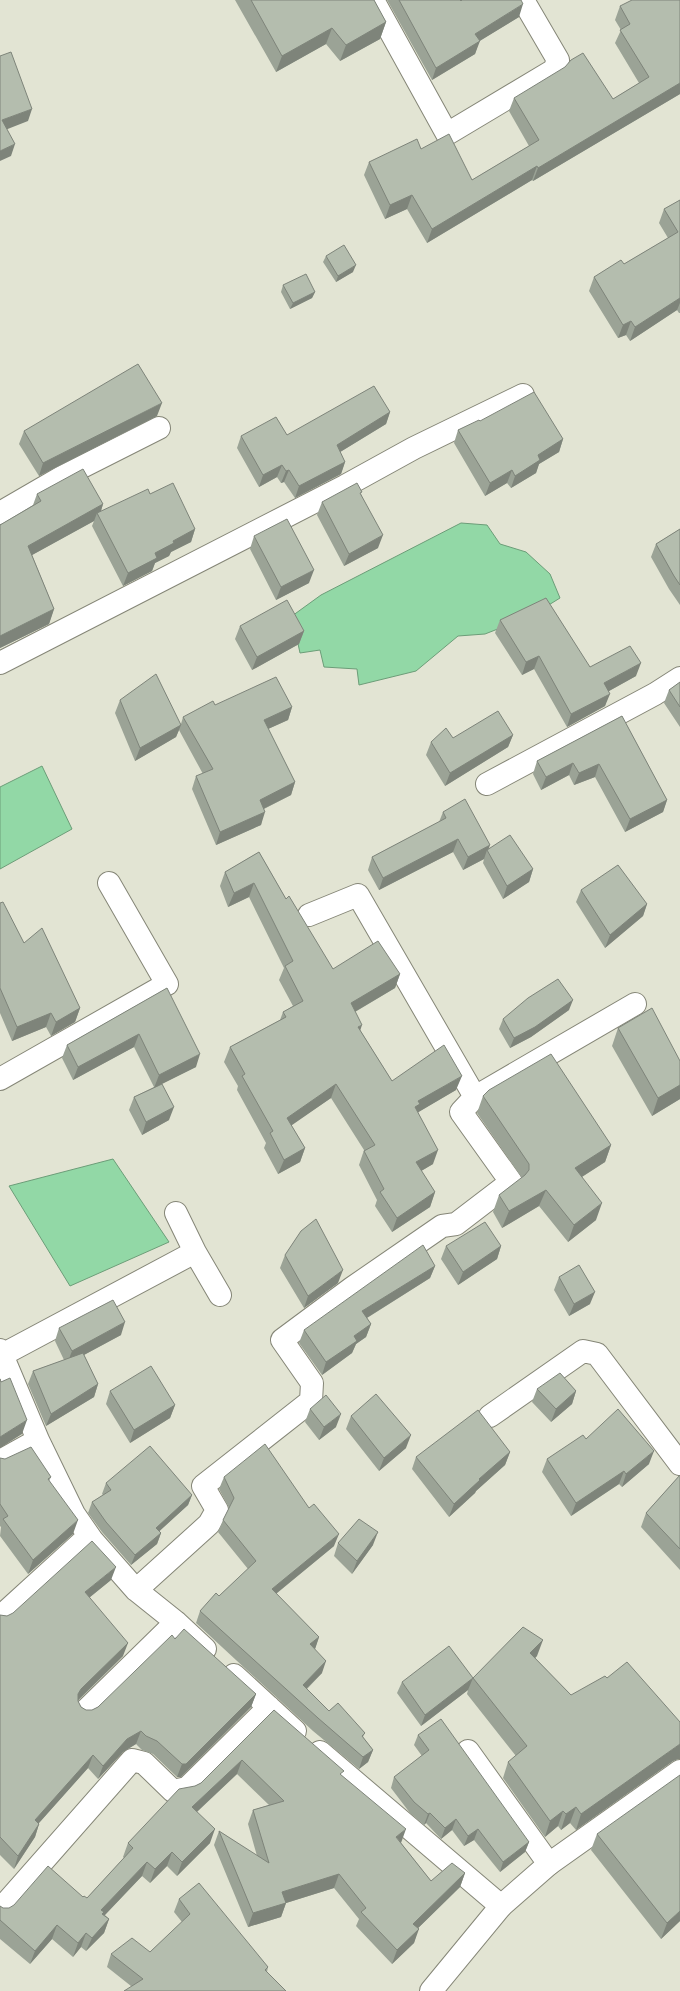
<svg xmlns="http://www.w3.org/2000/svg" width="680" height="1991" viewBox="0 0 680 1991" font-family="'Work Sans',sans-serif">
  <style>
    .water { fill: #92d8a6; stroke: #6c9d78 }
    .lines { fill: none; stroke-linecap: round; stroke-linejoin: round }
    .street-casing { stroke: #858677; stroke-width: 24 }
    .secondary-casing { stroke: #858677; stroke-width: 24 }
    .street { stroke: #fff; stroke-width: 22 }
    .secondary { stroke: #fff; stroke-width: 22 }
    .wall { fill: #9ba396 }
    .shaded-wall { fill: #7e847a }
    .building { fill: #b4bdae; stroke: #7e847a }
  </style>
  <rect width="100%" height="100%" fill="#e2e4d3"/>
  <path class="water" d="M461,523L487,525L500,544L526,552L550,574L560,598L531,616L485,634L458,636L416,671L359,685L357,669L324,667L320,650L300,653L292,616L321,595Z
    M42,766L72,829L0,869V787Z
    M113,1159L169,1242L70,1286L9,1186Z"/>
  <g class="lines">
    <g class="street-casing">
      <path id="street" d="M373,0L447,134L554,70L558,60L523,0
        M0,513L62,477L159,428
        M0,663L345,486L414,448L523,395
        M487,784L655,694L680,678
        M0,1079L167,984L109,883
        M475,1097L635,1004
        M195,1252L220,1295
        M0,1350L38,1440L74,1514L92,1540L136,1590L176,1622L205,1649
        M2,1355L195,1252L176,1213
        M490,1416L583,1351L597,1354L680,1464
        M0,1461L38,1440
        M136,1590L209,1524L217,1510L203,1486L311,1401L312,1383L282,1340L352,1288L442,1226L456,1224L511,1182L461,1112L475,1097L358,895L309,915
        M0,1617L89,1536
        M234,1675L295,1731
        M85,1711L176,1622
        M468,1751L549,1864
        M320,1752L501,1906
        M0,1910L132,1760L144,1763L173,1791L187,1788L269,1707"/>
    </g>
    <g class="secondary-casing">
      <path id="secondary" d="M431,1991L501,1906L549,1864L680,1771"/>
    </g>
    <use href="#street" class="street"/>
    <use href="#secondary" class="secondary"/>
  </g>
  <path class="wall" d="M235,0H374L386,22L380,39L340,61L326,44L276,72Z
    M387,0H460L461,1L519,17L479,41L475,54L432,80Z
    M680,0V94L533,181L532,180L427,243L407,209L385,219L364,175L369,162L421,149L472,180L529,146L509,111L514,98L613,99L639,83L615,43L621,30L615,20L620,6Z
    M680,200V313H679L677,310L630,341L626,335L618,338L589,291L594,277L624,264L668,238L659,223L664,209Z
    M326,256L353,272L336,282L323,262Z
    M283,285L315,292L312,298L290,309L281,292Z
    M390,412L386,424L340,452L345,462L341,474L295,498L284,482L281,483L277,477L259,487L237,448L241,436L287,435Z
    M157,416L39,476L19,444L24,431Z
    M480,421L563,439L559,452L539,464L536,473L511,488L507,483L485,496L454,443L458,430Z
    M37,494L103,504L101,511L150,494L195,529L191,542L171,552L169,556L155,563L152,571L123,586L92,526L94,521L32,555L54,609L49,624L0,648V525L33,505Z
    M361,494L378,548L344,566L317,515L322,502Z
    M680,529V605L669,589L651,557L656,544Z
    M254,536L309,583L276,600L250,549Z
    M500,620L590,667L636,676L609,691L605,706L567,727L534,669L522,675L495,633Z
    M240,626L304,631L299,644L252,670L235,639Z
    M680,682V727L664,703L669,690Z
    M120,700L181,724L183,717L215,705L292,707L288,720L268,729L295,782L291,795L264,809L261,825L216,845L192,789L196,776L203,774L179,730L176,737L135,761L115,713Z
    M622,716L667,800L663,812L625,832L595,777L574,785L569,775L541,790L533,774L537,761Z
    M513,735L508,747L445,786L426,755L431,742L453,738Z
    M443,812L489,850L533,869L529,882L503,899L483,863L484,859L463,870L453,852L379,890L368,870L372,857L439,822Z
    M259,852L286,899L333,969L400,974L395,988L355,1012L360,1030L392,1081L456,1090L418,1112L433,1164L421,1171L435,1192L430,1207L392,1232L375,1206L377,1200L359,1165L364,1150L331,1098L291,1125L305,1148L300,1162L278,1174L264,1148L266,1143L237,1090L238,1086L224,1062L230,1047L280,1020L283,1012L293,1006L279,980L284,968L249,897L228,907L220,886L225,872Z
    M581,890L647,904L643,916L605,948L576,902Z
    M0,903L24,943L80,1008L75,1022L51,1036L46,1027L12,1041L0,1013Z
    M167,988L196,1067L159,1085L169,1120L142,1135L129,1110L134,1097L154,1087L134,1047L73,1080L62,1058L67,1045Z
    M569,1010L531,1037L510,1048L499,1029L503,1019Z
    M618,1028L680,1061V1099L652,1116L612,1046Z
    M483,1096L611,1145L605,1162L582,1177L596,1220L568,1242L539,1206L502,1228L493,1212L499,1195L522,1178L477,1113Z
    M446,1246H501L497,1259L458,1285L441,1259Z
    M285,1255L338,1283L304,1308L280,1268Z
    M435,1266L430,1278L367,1318L371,1324L366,1337L356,1344L352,1353L322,1375L299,1343L304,1330Z
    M559,1277L590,1304L569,1316L554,1290Z
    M59,1328L121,1335L84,1355L98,1384L94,1397L46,1426L28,1384L33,1371L64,1360L55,1341Z
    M537,1389L576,1391L572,1404L551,1422L532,1402Z
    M110,1391L175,1405L170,1418L130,1443L106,1404Z
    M310,1409L336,1427L319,1440L305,1422Z
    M351,1416L406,1448L379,1471L346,1429Z
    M586,1439L649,1464L622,1487L619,1484L571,1516L542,1472L547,1459Z
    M510,1452L505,1465L476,1491L475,1493L449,1517L412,1469L416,1457Z
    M0,1458L51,1477L49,1481L73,1534L28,1574L0,1536L1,1527L0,1526Z
    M680,1475V1570L641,1527L646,1513Z
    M224,1477L334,1546L276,1594L319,1637L315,1649L322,1673L307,1689L329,1711L365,1733L363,1737L373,1750L368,1762L359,1769L313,1731L196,1623L200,1611L219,1596L248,1569L218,1532L223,1520L229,1508L219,1489Z
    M106,1483L192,1495L188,1505L159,1531L161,1533L157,1544L131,1565L102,1532L88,1513L92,1502L103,1495L102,1494Z
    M338,1543L373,1545L352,1574L334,1556Z
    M111,1580L89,1598L123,1656L78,1701L81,1707L86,1710H92L98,1707L175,1639L256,1694L251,1707L181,1777H177L153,1754L142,1750L136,1744L123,1752L98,1779L88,1768L39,1823V1824L35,1837L14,1869L0,1855V1615L7,1616Z
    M537,1656L535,1658L571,1695L678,1759L673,1761L576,1830L570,1823L561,1830L558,1826L545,1837L503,1778L508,1762L516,1756L467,1694L468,1690L421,1726L397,1693L402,1682L473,1678Z
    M274,1710L342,1776L401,1843L431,1881L465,1873L460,1887L418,1928L414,1943L392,1964L356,1926L359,1919L334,1888L286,1903L281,1917L248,1927L214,1845L219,1831L257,1856L248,1824L253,1810L269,1805L237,1774L197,1812L210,1843L177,1876L167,1866L150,1883L142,1876L105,1915L109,1919L104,1933L86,1951L81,1947L73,1957L52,1939L30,1964L0,1939V1906L3,1908H9L83,1897L87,1898L124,1858L123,1857L128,1843L195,1786L201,1783Z
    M418,1735L529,1842L525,1852L500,1872L474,1840L464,1846L452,1830L441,1839L426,1823L424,1825L410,1813L391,1788L394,1777L422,1756L414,1745Z
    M597,1834L680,1921L661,1939L591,1850Z
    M179,1899L268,1967L267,1972L131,1986L107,1967L111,1954L150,1952L182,1922L174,1912Z"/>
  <path class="shaded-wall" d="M523,4L519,17L470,47L475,34Z
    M386,22L380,39L340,61L346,45Z
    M332,28L326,44L276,72L282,56Z
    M480,41L475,54L432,80L436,68Z
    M680,83V94L533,181L538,168Z
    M32,109L28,121L0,132L2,120Z
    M15,144L11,156L0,161V151Z
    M537,166L532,180L427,243L432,229Z
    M412,195L407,209L385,219L390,205Z
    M356,265L353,272L336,282L338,276Z
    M315,292L312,298L290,309L293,303Z
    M680,298V303L677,310L630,341L635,327Z
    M631,321L626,335L618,338L623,325Z
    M162,403L157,416L39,476L43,463Z
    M390,412L386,424L332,457L337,445Z
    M563,439L559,452L539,464L536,473L511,488L515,476L538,455Z
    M345,462L341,474L295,498L299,486Z
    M282,465L277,477L259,487L263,475Z
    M289,470L284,482L281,483L286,471Z
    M512,470L507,483L485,496L490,483Z
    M103,504L99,517L97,513L94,521L23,560L28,546Z
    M195,529L191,542L171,552L169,556L155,563L152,571L123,586L128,573L155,553L173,541Z
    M383,535L378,548L344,566L349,554Z
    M314,570L309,583L276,600L281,587Z
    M54,609L49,624L0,648V636Z
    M304,631L299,644L252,670L257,657Z
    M539,656L534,669L522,675L526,662Z
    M641,663L636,676L600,696L604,683Z
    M610,694L605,706L567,727L571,714Z
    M292,707L288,720L259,733L264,720Z
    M181,725L176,737L135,761L140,748Z
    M513,735L508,747L445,786L450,773Z
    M573,763L569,775L541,790L546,777Z
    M599,764L595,777L574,785L579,773Z
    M295,782L291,795L255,813L260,800Z
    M667,800L663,812L625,832L630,819Z
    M265,812L261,825L216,845L220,832Z
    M458,839L453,852L379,890L383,878Z
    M490,845L488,851L487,850L484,859L463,870L468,857Z
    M533,869L529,882L503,899L507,886Z
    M254,883L249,897L228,907L234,893Z
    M647,904L643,916L605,948L610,935Z
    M400,974L395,988L346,1017L351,1003Z
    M573,1000L569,1010L531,1037L510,1048L514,1038Z
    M80,1008L75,1022L51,1036L56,1022Z
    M51,1013L46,1027L12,1041L17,1027Z
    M362,1025L357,1040L358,1027Z
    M139,1034L134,1047L73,1080L78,1067Z
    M200,1054L196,1067L154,1088L159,1075Z
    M462,1076L456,1090L417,1113L415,1107L418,1101Z
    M336,1084L331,1098L282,1132L287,1118Z
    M680,1085V1099L652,1116L658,1098Z
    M174,1107L169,1120L142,1135L146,1122Z
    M611,1145L605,1162L569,1185L575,1168Z
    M305,1148L300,1162L278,1174L284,1160Z
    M438,1150L433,1164L411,1177L416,1162Z
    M546,1190L539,1206L502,1228L509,1211Z
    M435,1192L430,1207L392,1232L397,1218Z
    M602,1203L596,1220L568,1242L574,1225Z
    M501,1246L497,1259L458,1285L463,1272Z
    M435,1266L430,1278L357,1324L362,1311Z
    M343,1270L338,1283L304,1308L308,1296Z
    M595,1292L590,1304L569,1316L574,1304Z
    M125,1322L121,1335L67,1364L72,1351Z
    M371,1324L366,1337L356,1344L352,1353L322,1375L326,1362L354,1336Z
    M98,1384L94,1397L46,1426L51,1414Z
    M576,1391L572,1404L551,1422L556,1409Z
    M175,1405L170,1418L130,1443L134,1430Z
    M341,1414L336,1427L319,1440L324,1427Z
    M27,1420L22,1434L0,1448V1437Z
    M411,1435L406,1448L379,1471L384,1458Z
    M654,1451L649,1464L622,1487L626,1474Z
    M510,1452L505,1465L476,1491L475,1493L449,1517L454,1504L479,1479Z
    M624,1471L619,1484L571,1516L576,1503Z
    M192,1495L188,1505L152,1538L156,1528Z
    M78,1520L73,1534L28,1574L33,1560Z
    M378,1532L373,1545L352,1574L357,1561Z
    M161,1533L157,1544L131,1565L135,1555Z
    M339,1534L334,1546L267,1601L272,1589Z
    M116,1567L111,1580L80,1605L85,1592Z
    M319,1637L315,1649L310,1644Z
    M543,1640L537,1656L524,1669L530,1653Z
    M128,1643L123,1656L76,1702L78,1694L81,1689Z
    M326,1661L322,1673L298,1697L303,1685Z
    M473,1678L468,1690L421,1726L425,1715Z
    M256,1694L251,1707L181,1777H177L182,1764Z
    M141,1731L136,1744L123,1752L98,1779L103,1766L127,1739Z
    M680,1744V1759H678L673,1761L576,1830L581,1814Z
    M373,1750L368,1762L359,1769L363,1757Z
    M93,1755L88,1768L30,1833L35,1820Z
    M242,1760L237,1774L187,1821L192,1807Z
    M576,1807L570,1823L561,1830L566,1814Z
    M563,1811L558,1826L545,1837L550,1821Z
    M430,1813L426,1823L424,1825L428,1814Z
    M456,1819L452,1830L441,1839L445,1828Z
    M39,1824L35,1837L14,1869L18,1856Z
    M215,1829L210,1843L177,1876L182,1862Z
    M406,1829L401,1843L396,1837Z
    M478,1829L474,1840L464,1846L468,1836Z
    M529,1842L525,1852L500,1872L503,1862Z
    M172,1852L167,1866L150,1883L155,1869Z
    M147,1862L142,1876L101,1919V1910Z
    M465,1873L460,1887L408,1938L413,1924Z
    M339,1874L334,1888L286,1903L281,1917L248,1927L253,1913L282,1892Z
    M680,1911V1921L661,1939L667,1923Z
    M109,1919L104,1933L86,1951L92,1938Z
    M57,1925L52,1939L30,1964L35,1951Z
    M419,1929L414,1943L392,1964L397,1950Z
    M86,1933L81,1947L73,1957L78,1943Z"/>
  <path class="building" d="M251,0H374L386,22L346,45L332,28L282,56Z
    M399,0H460L461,1L462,0H521L523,4L475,34L480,41L436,68Z
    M632,0H680V83L538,168L537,166L432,229L412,195L390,205L369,162L417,139L421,149L449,134L472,180L539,140L514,98L565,67L571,60L583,53L613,99L649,77L620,30L630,24L620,6Z
    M11,52L32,109L2,120L15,144L0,151V56Z
    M680,200V298L635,327L631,321L623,325L594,277L621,260L624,264L678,232L664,209Z
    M344,245L356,265L338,276L326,256Z
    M306,274L315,292L293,303L283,285Z
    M138,364L162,403L43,463L24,431Z
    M374,386L390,412L337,445L345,462L299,486L289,470L286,471L282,465L263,475L241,436L276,417L287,435Z
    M534,392L563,439L538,455L540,460L515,476L512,470L490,483L458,430L479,420L480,421Z
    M83,469L103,504L28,546L54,609L0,636V525L41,501L37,494Z
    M173,483L195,529L173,541L174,543L155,553L157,558L128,573L97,513L148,489L150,494Z
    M357,483L362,492L360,493L383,535L349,554L322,502Z
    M287,519L314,570L281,587L254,536Z
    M680,529V585L674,576L656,544Z
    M546,598L590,667L630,646L641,663L604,683L610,694L571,714L539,656L526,662L500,620Z
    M287,600L304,631L257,657L240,626Z
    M156,674L181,725L140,748L120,700Z
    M276,677L292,707L264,720L295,782L260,800L265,812L220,832L196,776L213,769L183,717L213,701L215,705Z
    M680,682V707L669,690Z
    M498,711L513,735L450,773L431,742L446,728L453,738Z
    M622,716L667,800L630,819L599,764L579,773L573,763L546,777L537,761Z
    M465,799L490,845L468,857L458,839L383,878L372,857L446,818L443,812Z
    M510,835L533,869L507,886L487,850Z
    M259,852L286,899L289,896L333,969L378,941L400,974L351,1003L362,1025L358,1027L392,1081L444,1045L462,1076L418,1101L420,1104L415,1107L438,1150L416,1162L435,1192L397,1218L380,1192L384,1189L364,1151L375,1145L336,1084L287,1118L305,1148L284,1160L270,1133L273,1131L242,1076L245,1074L230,1047L286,1017L283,1012L303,1001L285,966L293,961L254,883L234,893L225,872Z
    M618,865L647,904L610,935L581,890Z
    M3,902L24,943L42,928L80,1008L56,1022L51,1013L17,1027L0,988V903Z
    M558,979L573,1000L535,1027L514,1038L503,1019L528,998Z
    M167,988L200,1054L159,1075L139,1034L78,1067L67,1045Z
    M652,1008L680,1061V1085L658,1098L618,1028Z
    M551,1054L611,1145L575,1168L602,1203L574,1225L546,1190L509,1211L499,1195L525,1175L529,1170V1164L483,1096L489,1090Z
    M162,1084L174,1107L146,1122L134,1097Z
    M316,1219L343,1270L308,1296L285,1255L301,1231Z
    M485,1222L501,1246L463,1272L446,1246Z
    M423,1245L435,1266L362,1311L371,1324L354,1336L357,1341L326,1362L304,1330Z
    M579,1265L595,1292L574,1304L559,1277Z
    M113,1300L125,1322L72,1351L59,1328Z
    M83,1353L98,1384L51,1414L33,1371Z
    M151,1366L175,1405L134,1430L110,1391Z
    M560,1373L576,1391L556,1409L537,1389Z
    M10,1378L27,1420L0,1437V1379L1,1382Z
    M376,1394L411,1435L384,1458L351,1416Z
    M326,1395L341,1414L324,1427L310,1409Z
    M618,1409L654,1451L626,1474L624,1471L576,1503L547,1459L583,1435L586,1439Z
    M478,1410L510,1452L479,1479L480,1480L454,1504L416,1457Z
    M265,1444L309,1508L314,1504L339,1534L272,1589L319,1637L310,1644L326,1661L303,1685L329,1711L338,1703L365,1733L362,1736L373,1750L363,1757L318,1718L200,1611L216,1593L219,1596L256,1561L223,1520L234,1498L224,1477Z
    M150,1446L192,1495L156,1528L161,1533L135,1555L106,1522L92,1502L111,1490L106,1483Z
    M31,1447L51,1477L48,1479L78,1520L33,1560L3,1519L8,1516L0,1504V1458L5,1459Z
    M680,1475V1549L646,1513Z
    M359,1519L378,1532L357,1561L338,1543Z
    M92,1541L116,1567L85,1592L128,1643L81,1689L78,1694V1701L81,1707L86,1710H92L98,1707L172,1635L175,1639L184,1629L256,1694L186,1764H182L157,1741L146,1736L141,1731L127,1739L103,1766L93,1755L35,1820L39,1824L18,1856L0,1837V1615L7,1616L13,1613Z
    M523,1627L543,1640L530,1653L571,1695L605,1676L607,1678L627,1662L680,1722V1744L581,1814L576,1807L566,1814L563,1811L550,1821L508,1762L527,1746L473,1678Z
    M449,1646L473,1678L425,1715L402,1682Z
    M274,1710L344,1771L340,1774L406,1829L396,1837L431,1881L452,1863L465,1873L413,1924L419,1929L397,1950L361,1912L366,1908L339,1874L282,1892L286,1903L253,1913L219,1831L269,1863L253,1810L284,1801L242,1760L192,1807L215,1829L182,1862L172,1852L155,1869L147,1862L101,1910L104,1912L102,1914L109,1919L92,1938L86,1933L78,1943L57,1925L35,1951L0,1920V1906L3,1908H9L14,1905L48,1866L83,1897L84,1896L87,1898L133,1848L128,1843L179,1789L195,1786L201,1783Z
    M441,1719L529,1842L503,1862L478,1829L468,1836L456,1819L445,1828L430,1813L428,1814L414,1802L394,1777L429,1750L418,1735Z
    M680,1775V1911L667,1923L597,1834Z
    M199,1883L268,1967L265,1970L286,1991H124L143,1979L111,1954L132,1938L150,1952L190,1914L179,1899Z"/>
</svg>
